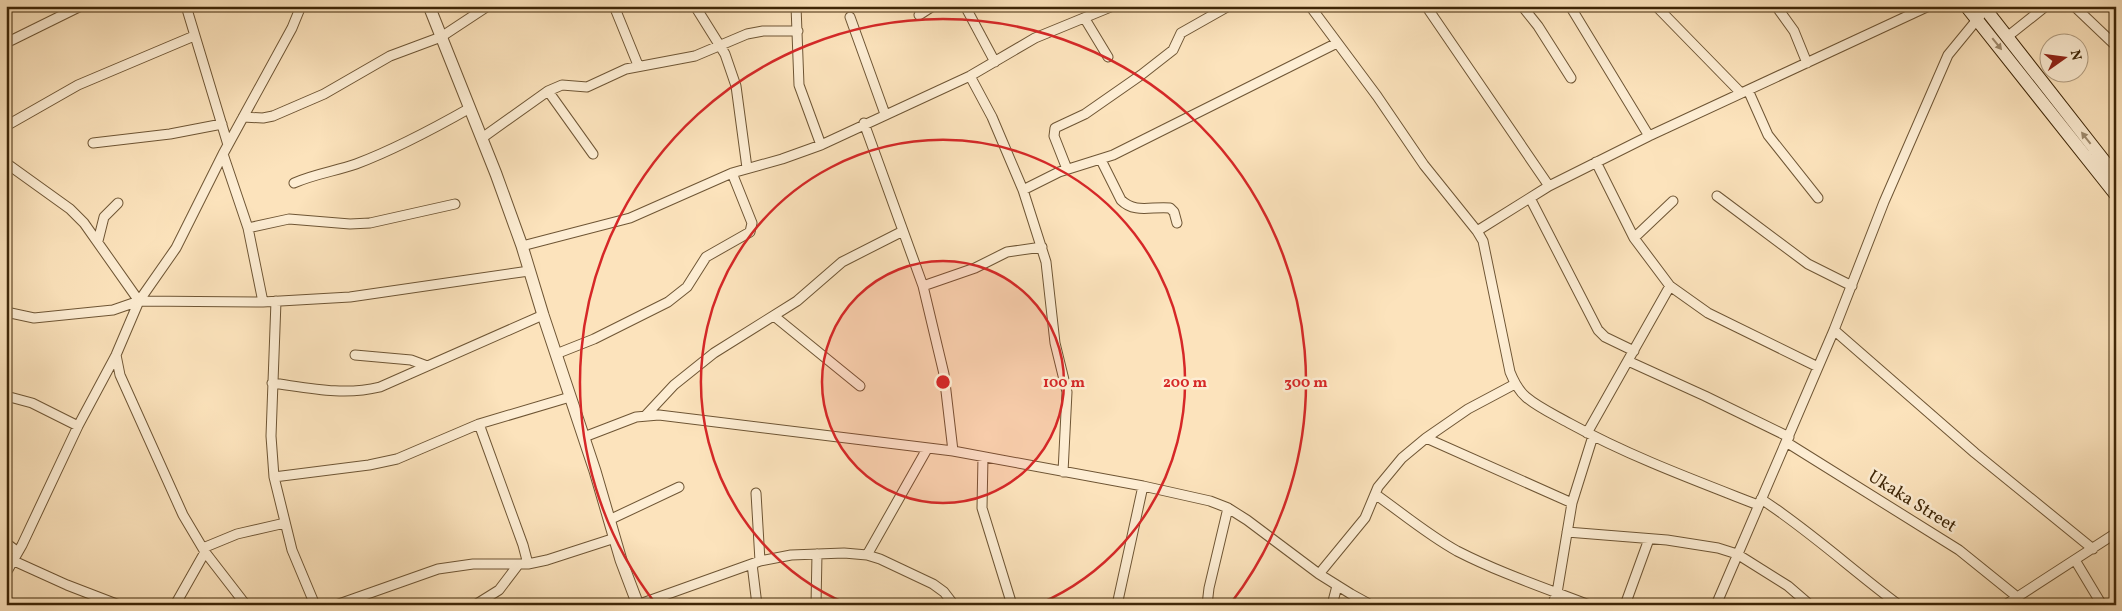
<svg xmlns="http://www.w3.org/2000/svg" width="2122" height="611" viewBox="0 0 2122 611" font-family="Vollkorn,serif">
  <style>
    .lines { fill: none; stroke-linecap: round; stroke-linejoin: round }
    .minor-casing { stroke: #6e5534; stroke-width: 11 }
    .tertiary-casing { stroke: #6e5534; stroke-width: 13 }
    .secondary-casing { stroke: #3e2607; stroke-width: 14 }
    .minor { stroke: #fdedd3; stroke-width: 9 }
    .tertiary { stroke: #fdedd3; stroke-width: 11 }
    .secondary { stroke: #fdedd3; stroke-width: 12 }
    .oneway { fill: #9e8a6d }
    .ring { fill: none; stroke: #d62828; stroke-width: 2.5 }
    .labels { text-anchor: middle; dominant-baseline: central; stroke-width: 5; stroke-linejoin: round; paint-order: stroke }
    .street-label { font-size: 18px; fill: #3e2607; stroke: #fdedd3 }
    .centre { fill: #d62828; stroke: #fdedd3; stroke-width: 2.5 }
    .ring-label { font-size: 15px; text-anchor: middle; font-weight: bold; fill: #d62828; stroke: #fdedd3; stroke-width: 5; stroke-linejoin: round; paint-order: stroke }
  </style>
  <rect width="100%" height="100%" fill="#fce3bc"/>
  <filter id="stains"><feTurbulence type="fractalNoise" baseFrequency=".004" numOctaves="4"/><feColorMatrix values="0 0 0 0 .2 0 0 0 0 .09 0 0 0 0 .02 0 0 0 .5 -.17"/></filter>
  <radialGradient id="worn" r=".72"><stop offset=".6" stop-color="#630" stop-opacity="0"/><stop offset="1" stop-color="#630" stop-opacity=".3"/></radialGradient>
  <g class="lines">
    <g class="minor-casing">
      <path id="minor" d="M186,6L228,145
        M614,6L638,65
        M695,6L725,54L736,86L747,168
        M796,6L799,85L821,145
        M965,6L995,62
        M1310,6L1377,96L1424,165L1477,231L1483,241L1510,372C1514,382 1518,390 1526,397C1539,408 1555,415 1569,423C1629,456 1694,480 1758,505
        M1426,6L1549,186
        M1522,6L1538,26L1571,78
        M1570,6L1649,136
        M1656,6L1741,93
        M1776,6L1794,31L1807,63
        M2074,6L2116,46
        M919,15L933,6
        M850,17L885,114
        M1085,19L1108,57
        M2007,37L2046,6
        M6,43L81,6
        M970,76L992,117L1023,190L1046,262L1055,343L1067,392L1063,472
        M1748,90L1768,135L1818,198
        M548,91L593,154
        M243,117L263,118L273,116L324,94L390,56L441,37L488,6
        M864,123L923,286L944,374L953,451
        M6,126L78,85L194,36
        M482,138L548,91L562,85L587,87L626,69L695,56L747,34L763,31H798
        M93,143L170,134L222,124
        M223,154L248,228L263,302
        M1101,160L1121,200C1135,214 1152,206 1170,208L1174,212L1177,223
        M1596,162L1634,238L1670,286L1708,313L1818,367
        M6,163L70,209L84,223L139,301
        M1067,169L1054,136L1055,128L1085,114L1141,75L1173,50L1181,33L1227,7
        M294,183C314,174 336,171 356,164C396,149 433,129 470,108
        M1023,190L1059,172L1113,155L1337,43
        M1717,196L1808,264L1852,286
        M1530,198L1598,330L1605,337L1634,351
        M248,228L289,219L350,224L370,223L455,204
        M1477,231L1549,186L1649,136L1929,6
        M1634,238L1673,201
        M98,241L104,217L118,203
        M522,246L630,218L732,173L782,159L821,145L970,76L1035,38L1113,6
        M923,286L975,268L1007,252L1042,247
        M276,301L271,436L274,477L292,550L315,605
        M6,312L34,318L113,310L139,301L263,302L350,297L529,271
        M774,316L860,386
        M1834,330L1975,453L2093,549
        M556,354L594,339L668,302L687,287L706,257L750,232L752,223L732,173
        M116,355L120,375L183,515L205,552L246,605
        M355,355L411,360L427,366
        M1628,361L1705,396L1789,437
        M272,383C309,388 343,396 380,387L543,315
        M6,396L32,403L78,426
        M646,415L674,385L714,353L797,301L842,262L903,231
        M479,424L523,545L528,564
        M1587,433L1670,286
        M584,437L636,417L659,415L953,451L1143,486L1210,501L1228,508L1247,520L1319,574L1351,594L1371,605
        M1426,438L1572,503
        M1786,442L1959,550L2016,596
        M983,457L982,508L1012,605
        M274,477L369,465L397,459L479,424L570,397
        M756,493L760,561
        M1375,494C1402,513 1428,535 1457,551C1500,573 1545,588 1589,605
        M1761,499C1809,530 1852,570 1899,605
        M609,520L679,487
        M1567,532L1667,540L1718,548L1737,554L1788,586L1810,605
        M6,543L18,552
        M203,548L237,534L285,523
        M867,555L927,449
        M2075,560L2102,605
        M14,561L67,585L119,605
        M752,564L757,605
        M6,573L22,545L78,426L116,355L139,301L176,248L223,154L292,28L301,6
        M1319,574L1365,518L1378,487L1402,458L1426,438L1468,409L1515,384
        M175,605L205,552
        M336,605L438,569L473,564H528L547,560L615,538
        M475,605L499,590L518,565
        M637,605L760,561L791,555L844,553L867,555L880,559L933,584L944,592L954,605
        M816,605L817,554
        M1117,605L1143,486
        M1207,605L1209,588L1228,508
        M1332,605L1337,586
        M1552,605L1557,593L1572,503L1593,436
        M1625,605L1649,539
        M1716,605L1834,330L1884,202L1948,55L1980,16
        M2005,605L2116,533"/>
    </g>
    <g class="tertiary-casing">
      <path id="tertiary" d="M429,6L496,174L522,246L543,315L595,471L621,560L638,605"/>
    </g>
    <g class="secondary-casing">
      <path id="secondary" d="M1966,6L2116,195
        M1983,6L2116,176"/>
    </g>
    <use href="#minor" class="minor"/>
    <use href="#tertiary" class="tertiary"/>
    <use href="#secondary" class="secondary"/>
  </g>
  <defs><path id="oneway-solid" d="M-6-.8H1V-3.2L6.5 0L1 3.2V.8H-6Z" transform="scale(1.25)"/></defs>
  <g class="oneway">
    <use href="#oneway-solid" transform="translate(1997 44) rotate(51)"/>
    <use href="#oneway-solid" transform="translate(2086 138) rotate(-128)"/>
  </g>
  <circle cx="943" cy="382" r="121" fill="#d62828" fill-opacity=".12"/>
  <g class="ring">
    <circle cx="943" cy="382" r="121"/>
    <path d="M847 604A242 242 0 1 1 1039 604"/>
    <path d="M655 603A363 363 0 1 1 1231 603"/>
  </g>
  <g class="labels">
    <g class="street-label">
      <text transform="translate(1912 502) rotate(32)">Ukaka Street</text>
    </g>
  </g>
  <circle cx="943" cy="382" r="8" class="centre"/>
  <g class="ring-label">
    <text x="1064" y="387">100 m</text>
    <text x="1185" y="387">200 m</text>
    <text x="1306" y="387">300 m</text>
  </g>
  <rect width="2122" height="611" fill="none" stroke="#fce3bc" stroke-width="25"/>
  <rect x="8" y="8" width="2107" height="596" fill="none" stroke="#3e2607" stroke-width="2.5"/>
  <rect x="12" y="12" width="2097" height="586" fill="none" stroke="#3e2607"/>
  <g transform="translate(2064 58) rotate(76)"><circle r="24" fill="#fdedd3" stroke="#b19d81"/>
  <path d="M0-4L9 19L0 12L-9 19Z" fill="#8f2418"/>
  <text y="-8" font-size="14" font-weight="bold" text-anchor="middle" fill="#3e2607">N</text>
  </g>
  <rect width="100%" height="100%" filter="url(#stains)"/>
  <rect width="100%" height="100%" fill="url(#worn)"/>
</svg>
